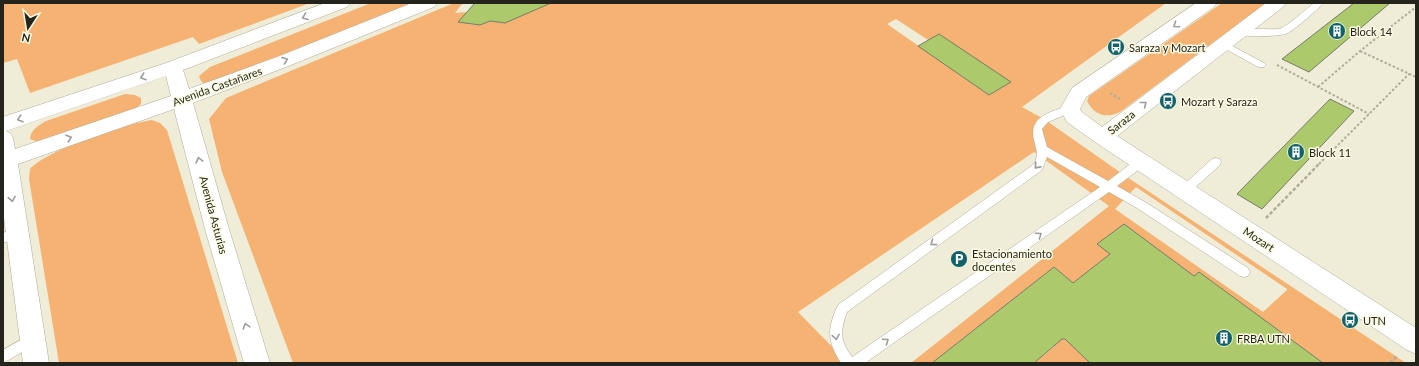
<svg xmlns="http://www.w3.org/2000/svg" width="1419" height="366" viewBox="0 0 1419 366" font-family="Lato,sans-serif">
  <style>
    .green { fill: #f5b272; fill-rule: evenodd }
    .building { fill: #acca6c; stroke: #757c69 }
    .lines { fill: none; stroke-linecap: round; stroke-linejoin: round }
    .lane-casing { stroke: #adab97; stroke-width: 1 }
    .secondary-casing { stroke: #adab97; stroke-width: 1 }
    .path-far1 { stroke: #afad9c; stroke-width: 2; stroke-dasharray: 2.5 2; stroke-linecap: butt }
    .path { stroke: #afad9c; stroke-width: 2.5; stroke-dasharray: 3.5 2; stroke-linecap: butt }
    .lane { fill: #fff; fill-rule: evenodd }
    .secondary { fill: #fff; fill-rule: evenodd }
    .oneway { stroke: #9d9c99 }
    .labels { text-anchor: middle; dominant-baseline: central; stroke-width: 3; stroke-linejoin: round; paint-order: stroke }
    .poi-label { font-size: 11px; fill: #25241c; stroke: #fcfbe4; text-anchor: start }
    .street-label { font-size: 11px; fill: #25241c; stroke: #fcfbe4 }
  </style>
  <rect width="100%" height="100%" fill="#efedd7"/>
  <path class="green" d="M3,3H310L199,44L193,37L30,93L17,59L3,63Z
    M371,3H412L227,79C217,82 202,90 199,76L210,67Z
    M454,3H465L461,5L455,13L467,12L469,24L480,25L490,21L505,23L542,7L543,3H1166L1022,107L1044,119L1124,175L1406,363H1323L1199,272L1178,288L1090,363H1034L1055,346L1051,330L1064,340L1175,263L1124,224L1097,244L1110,254L1073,283L1054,267L932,363H911L1109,206L1034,152L798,312L848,363H293L222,172L209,119L226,98ZM896,19L928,40L1011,82L989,95L887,24ZM1136,187L1287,289V290L1263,312L1115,209Z
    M1222,3H1266L1120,112C1106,119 1094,115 1087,101L1089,96Z
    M125,94L135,95L141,98V104L133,111L38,142L30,139C31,129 38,126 46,121Z
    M152,120L160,123L167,130L238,363H59L29,179L30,169C49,149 124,124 152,120Z"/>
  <path class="building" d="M475,3H551L505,23L490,21L480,25L458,22Z
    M1354,3H1390L1309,72L1282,59Z
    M939,34L1011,82L989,95L918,46Z
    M1330,99L1354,111L1262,209L1237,194Z
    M1124,224L1194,276L1199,272L1323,363H1090L1065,339H1062L1034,363H932L1054,267L1073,283L1110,254L1097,244Z"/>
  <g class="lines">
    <g class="lane-casing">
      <path id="lane" d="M1314,3H1323C1318,10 1296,28 1288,33C1280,37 1239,38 1233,32C1238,27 1269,30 1279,29C1287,27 1306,9 1314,3Z
        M1223,41L1264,63L1266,65L1264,67H1258L1220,46L1218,44Z
        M1070,106L1074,107L1075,109L1074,111L1048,122L1042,129L1047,147L1108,181L1137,159H1145L1146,162L1145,165L1117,186L1145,202L1248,268L1250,272L1248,276L1244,277L1240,276L1137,208L1109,192L865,363H841C827,342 827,328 838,305L1034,164C1039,156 1036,148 1034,140C1028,116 1052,111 1070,106ZM1047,157L1100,187L852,357C840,340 840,332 847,312L1042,170Z
        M1216,158L1220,159L1221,162L1220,165L1189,193L1185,194L1181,193L1179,190L1181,187L1212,159Z
        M18,228L22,230L24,233L22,236L3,243V233Z
        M33,333L38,335L39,339L38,343L3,363V350Z"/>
    </g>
    <g class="secondary-casing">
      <path id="secondary" d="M325,3H350L347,7L183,70L189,89L277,57L412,3H437L434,7L291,65L193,103L229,229L270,363H244L205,229L174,109L18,164L49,363H23L3,210V117L166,63ZM166,76L171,96L15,149L13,138L10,133L6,131Z
        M1196,3H1217L1214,7L1086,97L1080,109L1082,112L1102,127L1266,3H1286L1283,7L1117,136L1416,328V354L1407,350L1095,142L1067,122L1060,109L1072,88Z"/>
    </g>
    <path class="path-far1" d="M1360,51L1416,77
      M1277,65L1369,114
      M1318,87L1360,51L1416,7
      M1110,93L1120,99
      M1319,164L1409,74"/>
    <path class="path" d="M1266,218L1320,163
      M1390,363L1397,356"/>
    <use href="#lane" class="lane"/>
    <use href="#secondary" class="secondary"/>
  </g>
  <defs><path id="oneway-chevron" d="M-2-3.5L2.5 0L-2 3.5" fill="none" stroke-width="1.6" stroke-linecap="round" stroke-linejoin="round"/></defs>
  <g class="oneway">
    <use href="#oneway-chevron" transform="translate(305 17) rotate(159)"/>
    <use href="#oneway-chevron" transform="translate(1176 25) rotate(145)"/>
    <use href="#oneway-chevron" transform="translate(285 60) rotate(-21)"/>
    <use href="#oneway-chevron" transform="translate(143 77) rotate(161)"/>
    <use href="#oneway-chevron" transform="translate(1144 104) rotate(-38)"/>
    <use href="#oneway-chevron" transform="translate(20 119) rotate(161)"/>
    <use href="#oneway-chevron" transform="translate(69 138) rotate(-19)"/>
    <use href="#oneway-chevron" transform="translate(199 160) rotate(-105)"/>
    <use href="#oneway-chevron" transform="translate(1037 166) rotate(132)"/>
    <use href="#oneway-chevron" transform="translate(12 199) rotate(80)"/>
    <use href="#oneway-chevron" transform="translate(1039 235) rotate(-35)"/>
    <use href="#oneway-chevron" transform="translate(933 243) rotate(144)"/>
    <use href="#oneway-chevron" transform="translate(246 326) rotate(-107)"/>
    <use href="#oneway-chevron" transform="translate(836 337) rotate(81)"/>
    <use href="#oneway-chevron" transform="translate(886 341) rotate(-35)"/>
  </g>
  <defs>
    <g id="building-disc" transform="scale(0.9)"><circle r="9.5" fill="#116168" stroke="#fcfbe4"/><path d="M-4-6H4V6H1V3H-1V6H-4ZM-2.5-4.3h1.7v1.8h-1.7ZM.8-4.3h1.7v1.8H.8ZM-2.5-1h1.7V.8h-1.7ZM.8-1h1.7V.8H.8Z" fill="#fff"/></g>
    <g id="bus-disc" transform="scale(0.9)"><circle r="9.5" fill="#116168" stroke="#fcfbe4"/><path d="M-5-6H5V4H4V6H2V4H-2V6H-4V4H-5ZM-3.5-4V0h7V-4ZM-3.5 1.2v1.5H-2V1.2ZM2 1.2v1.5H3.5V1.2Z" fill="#fff"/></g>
    <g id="parking-disc" transform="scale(0.9)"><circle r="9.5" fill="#116168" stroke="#fcfbe4"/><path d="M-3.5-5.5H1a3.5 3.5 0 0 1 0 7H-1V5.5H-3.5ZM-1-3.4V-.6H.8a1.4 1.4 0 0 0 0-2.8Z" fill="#fff"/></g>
  </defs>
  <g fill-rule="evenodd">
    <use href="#building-disc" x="1337" y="31"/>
    <use href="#bus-disc" x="1116" y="47"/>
    <use href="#bus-disc" x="1168" y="101"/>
    <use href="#building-disc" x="1296" y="152"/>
    <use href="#parking-disc" x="959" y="259"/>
    <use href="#bus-disc" x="1350" y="320"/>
    <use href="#building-disc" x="1224" y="338"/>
  </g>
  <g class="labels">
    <g class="poi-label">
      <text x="1350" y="31">Block 14</text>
      <text x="1129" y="47">Saraza y Mozart</text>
      <text x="1181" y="101">Mozart y Saraza</text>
      <text x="1309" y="152">Block 11</text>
      <text x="972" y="253">Estacionamiento<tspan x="972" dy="13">docentes</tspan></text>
      <text x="1363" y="320">UTN</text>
      <text x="1237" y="338">FRBA UTN</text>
    </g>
    <g class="street-label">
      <text transform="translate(217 86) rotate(-20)">Avenida Castañares</text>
      <text transform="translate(1121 122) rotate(-38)">Saraza</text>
      <text transform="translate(214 215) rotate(75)">Avenida Asturias</text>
      <text transform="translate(1259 239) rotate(33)">Mozart</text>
    </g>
  </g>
  <rect width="1419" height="366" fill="none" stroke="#25241c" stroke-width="8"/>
  <g transform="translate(28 28) rotate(192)" stroke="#fcfbe4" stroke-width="3" paint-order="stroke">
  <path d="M0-3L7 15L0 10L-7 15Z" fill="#25241c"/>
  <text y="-6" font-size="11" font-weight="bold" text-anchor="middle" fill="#25241c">N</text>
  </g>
</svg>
